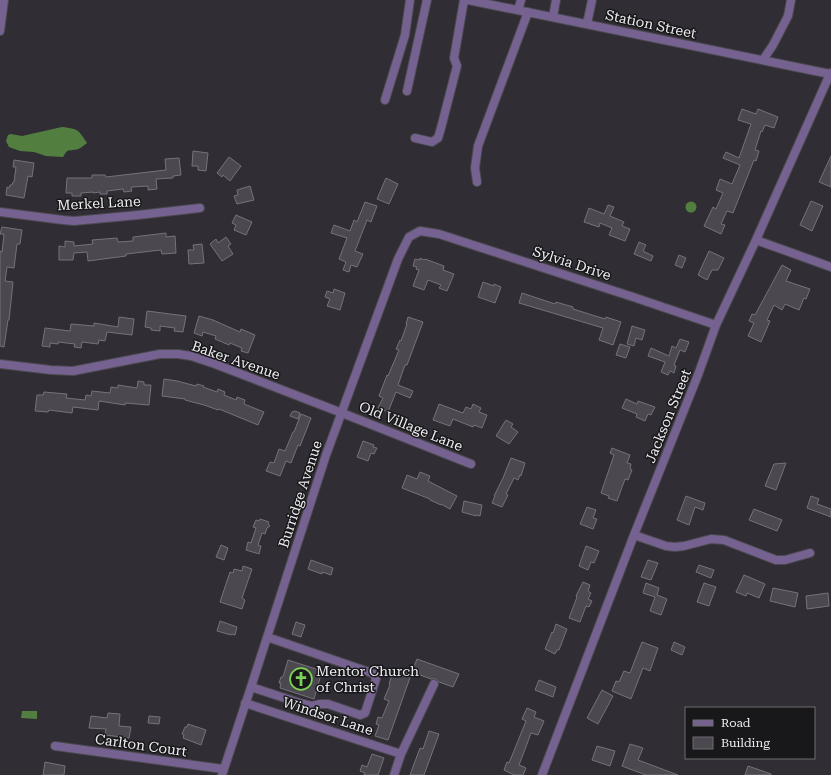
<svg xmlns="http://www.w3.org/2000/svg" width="831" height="775" viewBox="0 0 831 775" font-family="'Roboto Serif',serif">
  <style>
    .water { fill: #527f3f }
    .building { fill: #4b484f; stroke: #75737a }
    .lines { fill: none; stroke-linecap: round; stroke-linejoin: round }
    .minor-casing { stroke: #4b494e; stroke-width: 10 }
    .minor { stroke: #756291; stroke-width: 8 }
    .labels { text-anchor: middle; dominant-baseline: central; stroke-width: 3; stroke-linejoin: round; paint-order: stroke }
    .street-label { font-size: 14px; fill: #eeedf1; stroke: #181719 }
    .poi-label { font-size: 14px; fill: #eeedf1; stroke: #181719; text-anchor: start }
  </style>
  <rect width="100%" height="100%" fill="#302e34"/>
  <path class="water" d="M62,127C78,129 78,129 87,143C84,145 81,148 78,149C68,152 69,147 63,157L46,156L34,152L20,151L9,147L6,141L8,135L11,134L22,136Z
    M685.5 207a5.5 5.5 0 1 1 11 0a5.5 5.5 0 1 1-11 0Z
    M22,711H37V719L21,718Z"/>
  <path class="building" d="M742,109L756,114L758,109L778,117L774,128L765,125L762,132L761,131L755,150L759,151L756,161L754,160L733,213L727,211L721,224L725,225L721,234L704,226L713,207L716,209L723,193L716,190L720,179L732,184L740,165L723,158L726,152L739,158L751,124L738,120Z
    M193,151L208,153L206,171L198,170V166H192Z
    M831,156V187L819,182Z
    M229,157L241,166L230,181L223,175L222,177L217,173Z
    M179,158L181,175L173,176V178L156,179L157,189L148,190V186L132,187L131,188L132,191L124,192L123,189L107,191V194H100V192L93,193V192L81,193V196H72V193H66L67,178H92V175H105L106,177L166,170L165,159Z
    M14,160L34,163L32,177L28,176L24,198L6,195L7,187L9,188L10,185H12L13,182H14L16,167H13Z
    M386,178L398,184L389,204L377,199Z
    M250,186L254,200L237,204L234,196L238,195L237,190Z
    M811,201L823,206L812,231L800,225Z
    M365,202L377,206L371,222L367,220L355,251L363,254L357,267L351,265L349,272L343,270L346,262L339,259L347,238L331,233L334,225L350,231L354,220L357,222Z
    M608,205L614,207L610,216L624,222L622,226L630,229L625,241L609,235L612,228L600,223L599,227L584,222L589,208L604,214Z
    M236,215L252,222L246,235L234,230L236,225L232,223Z
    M2,227L22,230L20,244H17L14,268L7,267L5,281L13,282L9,320H8L4,347L0,346V251L2,252L4,234H0Z
    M166,233V237L175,236L176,253L162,254L161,250L126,254V256L88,261L87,252L74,253L73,260H59V246L65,247V241L74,242V246L93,244L92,240L117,238L118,242L133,241V237Z
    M226,237L231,244L228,246L233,254L222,261L210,244L216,239L218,243Z
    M639,242L646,245L643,251L653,256L651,261L634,254Z
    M202,244L204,263L189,264L188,250H194L193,245Z
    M709,251L724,258L718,270H712L707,280L698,275Z
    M679,255L686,258L682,268L675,265Z
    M420,258L424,260L425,259L444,266L443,270L454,274L447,291L439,288L441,285L428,280L424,290L413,286L419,270L416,269L417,267L413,266L415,259L420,260Z
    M782,265L791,270L786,281L810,289L806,299L804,298L799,310L785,304L782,310L774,305L767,320L770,321L761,342L748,336L754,323L749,321L752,314L755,315Z
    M483,282L494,286V284L501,287L495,303L478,297Z
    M334,289L345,293L340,310L327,306L330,299L325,297L327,291L333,293Z
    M522,293L555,304L556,302L573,307V309L605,319L606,317L621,322L613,345L599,340L603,328L519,303Z
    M147,311L186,316L183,332L174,331L175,328L160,326V331L151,330V328L145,327Z
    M199,316L213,320L240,332L241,329L255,335L248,353L241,351L242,348L230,343L229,345L215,339L216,336L203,332L202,336L194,333Z
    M119,317L134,319L132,335L107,332L105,341L99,340L98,344L82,342L81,348L74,347L75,344L58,342V344L50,343V347L42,346L45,328L70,331L71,324L94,326V323L118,327Z
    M408,317L423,322L407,365H405L398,385L413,391L410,398L396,392L388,412L378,408L383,398L379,396L387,375L388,376L399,350L396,349L400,340L401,341L407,324H406Z
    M632,326L645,330L642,340L636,338L634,346L627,344Z
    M680,339L689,342L685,352L680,350L674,365L676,366L674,373L670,371L668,375L661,372L665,362L648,356L651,348L669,356L672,346L676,348Z
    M620,344L630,347L626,358L616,355Z
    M164,379L177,381L196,386L197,384L204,386L203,387L217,392L218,389L225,392L224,395L236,400L237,397L245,400L244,404L264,412L258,425L219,409L218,410L204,405L185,400V399L162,396Z
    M138,381L144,382V385H151L149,405L125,403V405L99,401L98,410L73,407L72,413L49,410L48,412L35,411L37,395H43L44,392L67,394L66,398L85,400L86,395L91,396L92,391L110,393L111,387L118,388V385L137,388Z
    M626,399L637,404L638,401L655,407L651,415L648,414L645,421L636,417L637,414L622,408Z
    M439,404L463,413L466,407L471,409L473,404L481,408L479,412L487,415L482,428L474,425L473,427L453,419L450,426L433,420Z
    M295,411L300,413L298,419L290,416L292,412Z
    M301,414L311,418L300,446L298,445L291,463L286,461L280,476L266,471L270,462L274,463L279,449L285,451L293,432H294Z
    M506,420L513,424L511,427L518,432L509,444L496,436Z
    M363,441L374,445L373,447L377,448L374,454L371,453L368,461L357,457Z
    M612,448L630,455L627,463L631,464L630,469L632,470L628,480L625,479L617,501L608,498L609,496L601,493L614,455L610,453Z
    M511,458L525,463L521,476L520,475L518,480L514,478L506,494L508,495L502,507L492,503L495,496H494L503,478Z
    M786,463L776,490L765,486L774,464Z
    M420,472L430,476L428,481L457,496L450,509L441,504V505L430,500V499L402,488L407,475L417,479Z
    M686,496L705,503L703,510L695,507L689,525L677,520Z
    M811,496L819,499L817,504L831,509V517L807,508Z
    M464,501L482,505L480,516L476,515V516L462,512Z
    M587,507L596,510L593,518L597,519L593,529L580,524Z
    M754,509L782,520L777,531L749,520Z
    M260,519L269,522L268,524L270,526L267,528L265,534L262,533L258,545L261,546L259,554L246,550L248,542L251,543L256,528L253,527L256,520L259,521Z
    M221,545L228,548L224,560L216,557Z
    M586,546L599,551L594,563L591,562L588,570L579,566Z
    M311,560L333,568L331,575L322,572V574L308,569Z
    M648,560L658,563L651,580L641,577Z
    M699,565L714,570L711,578L696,572Z
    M243,566L252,569L242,598L245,600L242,609L220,602L230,572L233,573L234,569L242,571Z
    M744,575L765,584L759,598L747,593L746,596L736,592Z
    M583,582L590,585L588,591L591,593L588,599L592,601L589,607L586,606L580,622L569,618L577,597L576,596Z
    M646,583L659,588L657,595L667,599L661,615L650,611L655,597L643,593Z
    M704,583L716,587L709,606L697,602Z
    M773,588L798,593L795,607L770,601Z
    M828,593L829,606L807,609L806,596Z
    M220,621L237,627L235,635L232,634L231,635L217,631Z
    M296,622L305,625L301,637L292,634Z
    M556,624L567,629L559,650H557L555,654L545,649L552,632L553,633Z
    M642,642L658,648L650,671L643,668L631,699L612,691L616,681L619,682L624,671L630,673Z
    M674,642L685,647L682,655L671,650Z
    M417,659L459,674L453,687L439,682L436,679H431L412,672Z
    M288,660L322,671L314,699L280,688L281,683H279L281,677H283Z
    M399,668L412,672L388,740L375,736L379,725L376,724L378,717L382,718L389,701L384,699L390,685L389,684L392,675L396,677Z
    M539,680L556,687L553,697L535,690Z
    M602,690L613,696L598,724L587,718Z
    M527,708L536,712L534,717L544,721L538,735L531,733L527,744L519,765L526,768L523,775H514L504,770L507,762L509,763L526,721L522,719Z
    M108,713L120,714L119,726L131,727L129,738L105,735L106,729L89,728L91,716L107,718Z
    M149,716L160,717L159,724L148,723Z
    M188,724L206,730L201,745L183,738L184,735L182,734L185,727H187Z
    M429,731L439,734L424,775H410L420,748L423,749Z
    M630,744L643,748L638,760L678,775H646L622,766Z
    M597,746L615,751L610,766L592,760Z
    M372,754L384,758L378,775H364L365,773L360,771L362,765L367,767Z
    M45,762L65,766L64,775H43Z
    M748,766L771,774V775H745Z"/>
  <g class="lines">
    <g class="minor-casing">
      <path id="minor" d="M468,0L830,74
        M518,10L521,0
        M553,17L556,0
        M587,24L592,0
        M0,31L4,0
        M763,60L773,45L788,16L791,0
        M407,91L427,0
        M385,100L405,35L410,0
        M415,138L432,142L438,138L441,128L457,66L454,58L464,0
        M477,182L475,168L478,146L528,12
        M0,212L63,220L74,221L138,215L200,208
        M756,240L831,267
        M0,364L51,370L73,371L160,354H178L191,356L215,364L342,413L471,464
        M634,535L666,546L675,547L684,546L711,539L724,540L776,560H785L810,553
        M251,687L300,703L312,706L320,704H328L360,715L365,713L376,679L374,674L369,672L267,637
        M245,703L401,754
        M55,746L223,769
        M222,775L251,687L326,455L398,259L409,237L420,231L439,234L633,297L716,325
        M394,775L401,754L434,684
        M542,775L634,535L698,375L716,325L756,240L830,74L831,73"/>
    </g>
    <use href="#minor" class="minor"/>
  </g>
  <defs>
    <g id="church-ring" transform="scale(1.15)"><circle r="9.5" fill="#181719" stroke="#7cd155" stroke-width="1.5"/><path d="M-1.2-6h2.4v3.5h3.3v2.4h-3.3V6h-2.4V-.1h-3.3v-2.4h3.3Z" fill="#7cd155"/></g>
  </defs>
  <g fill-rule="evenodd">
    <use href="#church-ring" x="301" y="679"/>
  </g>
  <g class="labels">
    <g class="street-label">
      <text transform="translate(651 24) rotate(12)">Station Street</text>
      <text transform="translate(99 203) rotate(-3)">Merkel Lane</text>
      <text transform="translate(572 263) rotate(18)">Sylvia Drive</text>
      <text transform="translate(236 360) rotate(19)">Baker Avenue</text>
      <text transform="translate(668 416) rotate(-68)">Jackson Street</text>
      <text transform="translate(411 426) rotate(22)">Old Village Lane</text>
      <text transform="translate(300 494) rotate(-72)">Burridge Avenue</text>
      <text transform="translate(328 716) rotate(18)">Windsor Lane</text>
      <text transform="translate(141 745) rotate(8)">Carlton Court</text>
    </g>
    <g class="poi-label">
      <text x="316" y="671">Mentor Church<tspan x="316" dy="16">of Christ</tspan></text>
    </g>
  </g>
  <rect x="685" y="707" width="130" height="52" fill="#181719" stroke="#6e6d6f"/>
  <rect x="693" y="720" width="20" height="6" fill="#756291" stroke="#6e6d6f"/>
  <text x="721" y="727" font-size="12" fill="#eeedf1">Road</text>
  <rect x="693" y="737" width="20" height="12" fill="#4b484f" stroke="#6e6d6f"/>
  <text x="721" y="747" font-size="12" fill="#eeedf1">Building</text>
</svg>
